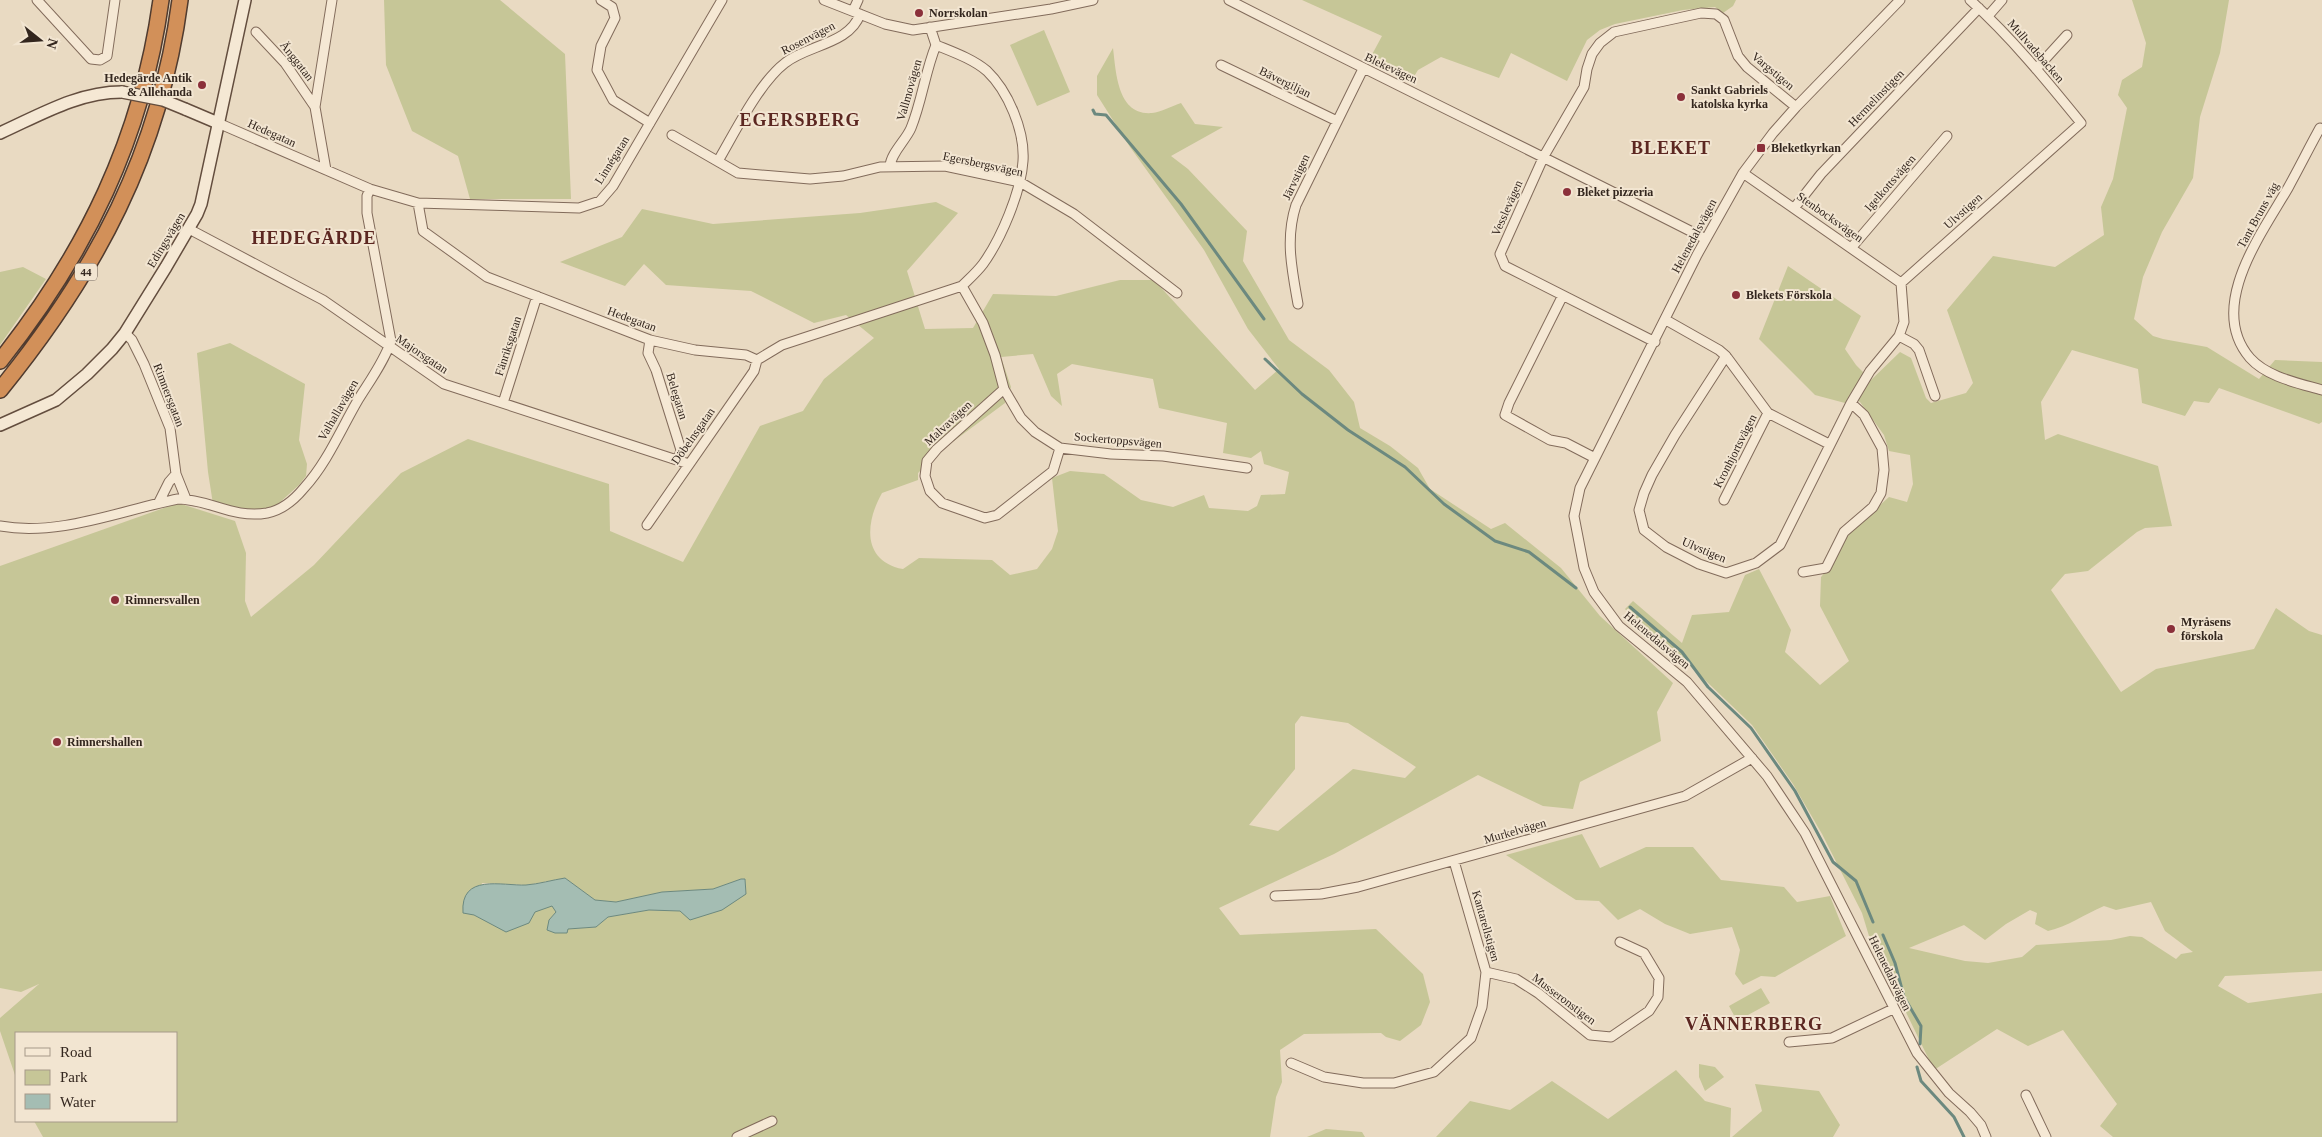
<svg xmlns="http://www.w3.org/2000/svg" width="2322" height="1137" viewBox="0 0 2322 1137" font-family="'Times New Roman',serif">
  <style>
    .green { fill: #c6c697; fill-rule: evenodd }
    .water { fill: #a4bdb3; stroke: #6c897f }
    .lines { fill: none; stroke-linecap: round; stroke-linejoin: round }
    .stream { stroke: #6c897f; stroke-width: 3 }
    .street-casing { stroke: #826b5b; stroke-width: 11 }
    .secondary-casing { stroke: #634d3e; stroke-width: 14 }
    .highway-casing { stroke: #503b2f; stroke-width: 18 }
    .street { stroke: #f5e8d4; stroke-width: 9 }
    .secondary { stroke: #f5e8d4; stroke-width: 11 }
    .highway { stroke: #d29059; stroke-width: 15 }
    .secondary-bridge-casing { stroke: #634d3e; stroke-width: 14; stroke-linecap: butt }
    .secondary-bridge { stroke: #f5e8d4; stroke-width: 11 }
    .poi-dot { fill: #8b303a; stroke: #f2e5d1; stroke-width: 2 }
    .labels { text-anchor: middle; dominant-baseline: central; stroke-width: 4; stroke-linejoin: round; paint-order: stroke }
    .shield { fill: #f2e5d1; stroke: #6c5f54; stroke-width: 1 }
    .shield-label { font-size: 11px; font-weight: bold; fill: #33261e }
    .poi-label { font-size: 12px; font-weight: bold; fill: #33261e; stroke: #f2e5d1; text-anchor: start }
    .street-label { font-size: 12px; fill: #33261e; stroke: #f2e5d1 }
    .district-label { font-size: 18px; font-weight: bold; letter-spacing: 1px; fill: #5c2721; stroke: #f2e5d1 }
  </style>
  <rect width="100%" height="100%" fill="#e9dac2"/>
  <path class="green" d="M384,0H500L565,54L571,199H470L458,156L412,131L386,65Z
    M1302,0H1736L1733,6L1723,13L1715,7L1683,10L1615,24L1600,30L1587,40L1567,81L1511,53L1499,78L1441,57L1418,70L1410,83L1374,63L1368,62L1382,36Z
    M2132,0H2229L2220,53L2200,117L2193,178L2162,232L2143,277L2134,319L2153,336L2163,339L2207,347L2259,379L2275,360L2322,362V422L2319,424L2219,388L2209,403L2194,401L2185,416L2142,403L2138,369L2072,350L2041,402L2045,440L2058,434L2158,466L2172,526L2145,528L2137,532L2088,571L2065,574L2051,590L2121,692L2156,669L2254,649L2276,608L2309,631L2322,635V971L2225,976L2218,986L2248,1003L2322,993V1137H2113L2100,1126L2117,1104L2063,1030L2028,1046L1997,1029L1934,1070L1869,936L1862,913L1822,834L1793,784L1752,725L1684,660L1635,621L1625,609L1633,601L1682,643L1692,615L1729,612L1745,575L1759,569L1791,630L1785,652L1820,685L1849,661L1820,606L1821,577L1834,562L1841,545L1851,531L1889,497L1907,502L1913,484L1910,455L1889,451L1884,435L1860,402L1850,396L1845,403L1815,395L1759,339L1788,266L1861,316L1845,349L1856,365L1871,380L1900,352L1911,358L1926,398L1931,403L1966,393L1973,383L1947,310L1993,256L2055,267L2104,235L2101,207L2113,179L2127,108L2118,95L2122,80L2142,67L2146,43ZM2151,902L2165,931L2193,952L2181,954L2176,959L2142,937L2130,936L2111,940L2036,945L2022,957L1988,963L1965,961L1909,948L1964,925L1985,940L2006,924L2030,910L2037,913L2035,924L2048,931C2067,927 2085,914 2104,906L2116,910Z
    M1044,30L1070,92L1037,106L1010,45Z
    M1113,48C1116,71 1117,116 1152,113C1161,112 1172,106 1181,103L1195,124L1223,127L1171,156L1188,169L1247,231L1243,261L1289,340L1329,370L1354,402L1360,428L1390,446L1418,468L1430,489L1491,529L1505,523L1561,568L1600,616L1673,683L1657,712L1661,741L1580,782L1573,809L1543,806L1478,775L1334,854L1219,908L1240,935L1376,929L1423,974L1430,1002L1421,1025L1400,1041L1386,1037L1381,1033L1304,1034L1280,1050L1282,1082L1276,1097L1270,1137H43L34,1121H176V1033H16V1078L0,1031V1018L39,984L21,992L0,988V566L178,503L235,521L246,553L245,601L251,617L314,565L401,473L468,439L609,484L610,531L683,562L760,426L803,411L824,379L874,338L846,315L814,323L751,291L666,285L644,264L625,286L560,262L622,237L642,209L713,224L860,213L936,202L958,213L907,271L925,329L973,328L993,294L1056,296L1120,280H1154L1255,390L1279,369L1248,329L1204,250L1130,147L1097,95V76ZM1033,354L1051,396L1062,406L1057,374L1072,364L1153,379L1159,408L1227,423L1223,453L1251,458L1261,451L1264,464L1289,472L1285,494L1261,495L1257,506L1248,511L1209,508L1204,495L1173,507L1141,500L1104,474L1070,471L1052,478L1058,531L1052,549L1037,569L1010,575L992,560L919,558L903,569C862,561 865,523 882,493L918,480V473L943,449L1005,403L1011,387L1001,357ZM1301,716L1348,723L1416,767L1405,778L1353,769L1278,831L1249,825L1295,769V724ZM565,878L595,900L616,902L662,892L713,889L741,879H745L746,894L680,911L649,910L608,917L596,927L568,929L549,920L556,912L553,905L496,926L474,915L482,883L527,885Z
    M23,267L46,279L0,345V272Z
    M230,343L305,384L299,440L307,464L306,476L299,485L278,504L267,510L251,511L213,504L208,472L197,353Z
    M1582,834L1600,868L1646,847H1693L1721,880L1784,887L1797,902L1830,896L1846,936L1775,977L1761,976L1743,985L1735,974L1740,950L1732,927L1690,934L1665,924L1640,909L1618,920L1599,901L1576,900L1506,855Z
    M1761,988L1770,1003L1737,1021L1729,1006Z
    M1699,1064L1715,1067L1724,1077L1705,1091L1699,1077Z
    M1676,1070L1705,1101L1731,1108L1730,1137H1436L1470,1101L1510,1110L1552,1081L1608,1119Z
    M1755,1084L1819,1091L1840,1125L1833,1137H1732L1762,1111Z
    M1326,1129L1362,1132L1365,1137H1307Z"/>
  <path class="water" d="M565,878L595,900L616,902L662,892L713,889L741,879H745L746,894L722,910L690,920L680,911L649,910L608,917L596,927L568,929L567,933H555L547,930L549,920L556,912L552,906L535,912L529,923L506,932L474,915L463,913C460,873 502,886 526,885C539,884 552,880 565,878Z"/>
  <g class="lines">
    <path class="stream" d="M1093,110L1095,114L1106,115L1181,204L1264,319
      M1265,359L1302,394L1348,430L1405,467L1444,504L1495,541L1529,552L1576,588
      M1630,607L1682,652L1708,687L1751,728L1795,791L1833,862L1856,881L1873,922
      M1883,935L1895,963L1904,997L1921,1026L1920,1044
      M1917,1067L1921,1081L1954,1117L1964,1137"/>
    <g class="street-casing">
      <path id="street" d="M37,0L91,59L100,60L107,56L115,0
        M601,0L612,7L615,18L601,46L597,70L613,100L650,123
        M824,0L885,24L913,30L1051,9L1093,0
        M1229,0C1387,81 1547,158 1706,239
        M1900,0L1796,107L1773,133L1743,173L1697,255L1590,468L1580,488L1574,516L1584,568L1594,592L1619,626L1687,682L1767,776L1805,833L1917,1053L1949,1093L1970,1112L1981,1125L1986,1137
        M853,11L858,0
        M1988,16L2002,0
        M256,32L285,63L315,107
        M1221,65L1337,121
        M2036,69L2067,35
        M218,123L370,189L418,203L579,208L600,201L613,186L722,0
        M2320,128C2309,148 2299,168 2288,188C2262,233 2206,307 2250,358C2267,377 2298,383 2322,390
        M672,135L738,173L810,179L843,176L880,167L945,166L1020,182L1074,214L1177,293
        M718,161C735,132 759,83 785,63C807,45 850,44 860,14
        M890,166C891,153 906,140 911,128C922,101 925,72 936,45
        M326,170L315,107L332,0
        M1743,173L1901,283
        M418,203L423,231L487,277L650,340L695,350L746,355L757,360L782,345L962,286C969,279 977,272 983,264C1001,239 1021,192 1023,161C1025,131 1008,91 987,71C973,59 953,52 936,45L930,27
        M1795,207L1821,174L1979,8
        M189,229L323,300L444,384L689,464
        M1852,247L1947,136
        M962,286L983,323L995,355L1004,389L1021,418L1035,432L1060,448L1111,454L1163,456L1247,468
        M1562,297L1509,403L1505,415L1550,440L1566,443L1595,458
        M1298,304C1292,270 1285,239 1296,205L1363,69
        M1666,320L1719,350L1726,356L1675,435L1652,475L1644,493L1639,510L1644,530L1666,547L1699,564L1726,573L1756,563L1780,545L1851,403L1870,371L1899,336L1904,322L1901,283L2081,123C2046,80 2011,37 1970,0
        M125,333L132,340L144,364L170,428L176,474L186,499
        M1899,336L1914,344L1919,350L1935,396
        M650,340L648,353L656,370L681,450L678,460
        M1655,342L1505,266L1500,254L1544,156L1584,87L1587,69L1592,54L1600,43L1614,32L1701,13L1716,14L1724,20L1738,56L1747,67L1796,107
        M1726,356L1768,413L1829,444
        M1004,389L937,449L927,461L925,476L930,491L942,503L985,518L997,515L1053,471L1060,448
        M503,403L537,296
        M1724,500L1768,413
        M159,502L169,482L176,474
        M647,525L754,371L757,360
        M0,526C58,537 122,510 178,499C209,499 233,519 267,513C282,510 295,499 304,488C327,463 341,429 358,400C369,382 384,362 391,341L367,213V196L370,189
        M1803,572L1826,568L1844,532L1873,507L1881,493L1884,470L1882,448L1864,415L1851,403
        M1275,896L1321,894L1358,887L1685,796L1752,758
        M1486,972L1516,979L1538,993L1590,1035L1611,1037L1649,1011L1658,997L1659,978L1644,953L1620,942
        M1789,1042L1832,1038L1893,1009
        M1291,1063L1324,1077L1363,1083H1394L1434,1072L1471,1038L1482,1007L1486,972L1454,861
        M2026,1095L2046,1137
        M737,1137L772,1121"/>
    </g>
    <g class="secondary-casing">
      <path id="secondary" d="M185,109L218,123
        M0,133C40,115 78,92 122,92
        M0,425L56,400L87,374L112,349L125,333L166,267L197,214L201,204L245,0"/>
    </g>
    <g class="highway-casing">
      <path id="highway" d="M0,361C86,253 142,138 161,0
        M0,390C96,272 160,153 180,0"/>
    </g>
    <use href="#street" class="street"/>
    <use href="#secondary" class="secondary"/>
    <use href="#highway" class="highway"/>
    <g class="secondary-bridge-casing">
      <path id="secondary-bridge" d="M122,92L163,100L185,109"/>
    </g>
    <use href="#secondary-bridge" class="secondary-bridge"/>
  </g>
  <g class="poi-dot">
    <circle cx="919" cy="13" r="5"/>
    <circle cx="202" cy="85" r="5"/>
    <circle cx="1681" cy="97" r="5"/>
    <rect x="1756" y="143" width="10" height="10" rx="2.5"/>
    <circle cx="1567" cy="192" r="5"/>
    <circle cx="1736" cy="295" r="5"/>
    <circle cx="115" cy="600" r="5"/>
    <circle cx="2171" cy="629" r="5"/>
    <circle cx="57" cy="742" r="5"/>
  </g>
  <g class="labels">
    <rect class="shield" x="75" y="263.5" width="22" height="17" rx="4"/>
    <g class="shield-label">
      <text x="86" y="272">44</text>
    </g>
    <g class="poi-label">
      <text x="929" y="13">Norrskolan</text>
      <text x="192" y="78" text-anchor="end">Hedegärde Antik<tspan x="192" dy="14">&amp; Allehanda</tspan></text>
      <text x="1691" y="90">Sankt Gabriels<tspan x="1691" dy="14">katolska kyrka</tspan></text>
      <text x="1771" y="148">Bleketkyrkan</text>
      <text x="1577" y="192">Bleket pizzeria</text>
      <text x="1746" y="295">Blekets Förskola</text>
      <text x="125" y="600">Rimnersvallen</text>
      <text x="2181" y="622">Myråsens<tspan x="2181" dy="14">förskola</tspan></text>
      <text x="67" y="742">Rimnershallen</text>
    </g>
    <g class="street-label">
      <text transform="translate(808 38) rotate(-27)">Rosenvägen</text>
      <text transform="translate(2036 51) rotate(49)">Mullvadsbacken</text>
      <text transform="translate(297 61) rotate(52)">Änggatan</text>
      <text transform="translate(1391 68) rotate(25)">Blekevägen</text>
      <text transform="translate(1773 71) rotate(40)">Vargstigen</text>
      <text transform="translate(1285 82) rotate(26)">Bävergiljan</text>
      <text transform="translate(909 90) rotate(-74)">Vallmovägen</text>
      <text transform="translate(1876 98) rotate(-46)">Hermelinstigen</text>
      <text transform="translate(272 133) rotate(24)">Hedegatan</text>
      <text transform="translate(612 160) rotate(-58)">Linnégatan</text>
      <text transform="translate(983 164) rotate(12)">Egersbergsvägen</text>
      <text transform="translate(1296 177) rotate(-65)">Järvstigen</text>
      <text transform="translate(1890 183) rotate(-49)">Igelkottsvägen</text>
      <text transform="translate(1507 208) rotate(-66)">Vesslevägen</text>
      <text transform="translate(1963 211) rotate(-42)">Ulvstigen</text>
      <text transform="translate(2258 215) rotate(-61)">Tant Bruns väg</text>
      <text transform="translate(1830 217) rotate(35)">Stenbocksvägen</text>
      <text transform="translate(1694 236) rotate(-62)">Helenedalsvägen</text>
      <text transform="translate(166 240) rotate(-59)">Edingsvägen</text>
      <text transform="translate(632 319) rotate(20)">Hedegatan</text>
      <text transform="translate(508 346) rotate(-72)">Fänriksgatan</text>
      <text transform="translate(422 354) rotate(34)">Majorsgatan</text>
      <text transform="translate(169 395) rotate(69)">Rimnersgatan</text>
      <text transform="translate(677 396) rotate(73)">Belegatan</text>
      <text transform="translate(338 410) rotate(-60)">Valhallavägen</text>
      <text transform="translate(948 423) rotate(-43)">Malvavägen</text>
      <text transform="translate(693 436) rotate(-55)">Döbelnsgatan</text>
      <text transform="translate(1118 440) rotate(5)">Sockertoppsvägen</text>
      <text transform="translate(1735 451) rotate(-63)">Kronhjortsvägen</text>
      <text transform="translate(1704 550) rotate(23)">Ulvstigen</text>
      <text transform="translate(1657 640) rotate(40)">Helenedalsvägen</text>
      <text transform="translate(1515 831) rotate(-16)">Murkelvägen</text>
      <text transform="translate(1486 926) rotate(74)">Kantarellstigen</text>
      <text transform="translate(1890 973) rotate(64)">Helenedalsvägen</text>
      <text transform="translate(1564 999) rotate(37)">Musseronstigen</text>
    </g>
    <g class="district-label">
      <text x="800" y="120">EGERSBERG</text>
      <text x="1671" y="148">BLEKET</text>
      <text x="314" y="238">HEDEGÄRDE</text>
      <text x="1754" y="1024">VÄNNERBERG</text>
    </g>
  </g>
  <rect x="15" y="1032" width="162" height="90" fill="#f2e5d1" stroke="#a69989"/>
  <rect x="25" y="1048" width="25" height="8" fill="#f5e8d4" stroke="#a69989"/>
  <text x="60" y="1057" font-size="15" fill="#33261e">Road</text>
  <rect x="25" y="1070" width="25" height="15" fill="#c6c697" stroke="#a69989"/>
  <text x="60" y="1082" font-size="15" fill="#33261e">Park</text>
  <rect x="25" y="1094" width="25" height="15" fill="#a4bdb3" stroke="#a69989"/>
  <text x="60" y="1107" font-size="15" fill="#33261e">Water</text>
  <g transform="translate(40 40) rotate(107)" stroke="#f2e5d1" stroke-width="4" paint-order="stroke">
  <path d="M0-4L9 19L0 12L-9 19Z" fill="#33261e"/>
  <text y="-8" font-size="14" font-weight="bold" text-anchor="middle" fill="#33261e">N</text>
  </g>
</svg>
